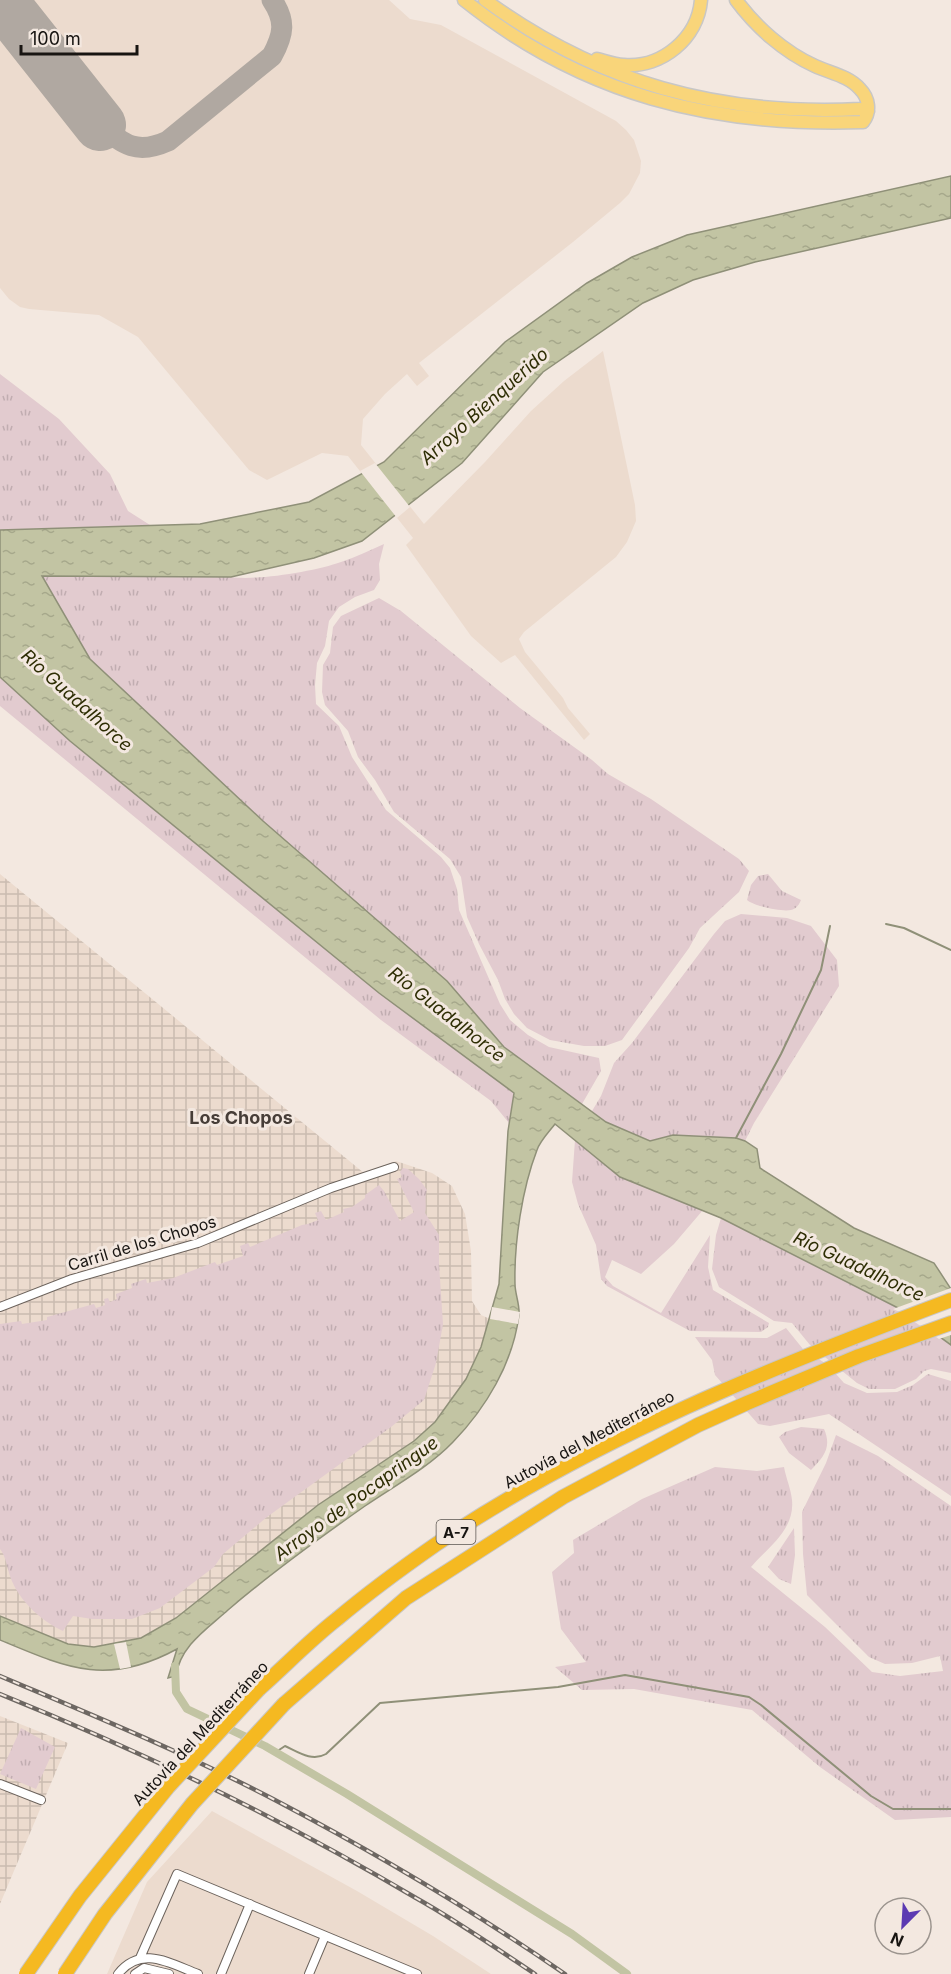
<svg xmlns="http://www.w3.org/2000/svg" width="951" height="1974" viewBox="0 0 951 1974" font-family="Inter,sans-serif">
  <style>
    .built { fill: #ecdbce }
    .industrial { fill: url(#industrial-grid) }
    .grass { fill: url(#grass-tufts) }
    .water { fill: url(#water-ripples); stroke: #8f9078; stroke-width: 1.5 }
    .pier { fill: #f3e8e0 }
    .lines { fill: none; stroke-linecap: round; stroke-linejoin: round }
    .stream { stroke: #8f9078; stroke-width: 2 }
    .canal { stroke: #c2c4a3; stroke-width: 8 }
    .taxiway { stroke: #b0a8a1; stroke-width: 21 }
    .runway { stroke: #b0a8a1; stroke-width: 52 }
    .street-casing { stroke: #6c635c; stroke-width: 10 }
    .primary-casing { stroke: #c8c7c6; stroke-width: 15 }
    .highway-casing { stroke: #c8c7c6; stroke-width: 16 }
    .street { stroke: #fff; stroke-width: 8 }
    .primary { stroke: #f9d57a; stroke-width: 12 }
    .highway { stroke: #f5b921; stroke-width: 14 }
    .rail-casing { stroke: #6d6762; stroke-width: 4.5 }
    .rail { stroke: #f3e8e0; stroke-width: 2; stroke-dasharray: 7; stroke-linecap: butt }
    .highway-bridge-casing { stroke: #c8c7c6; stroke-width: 16; stroke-linecap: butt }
    .highway-bridge { stroke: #f5b921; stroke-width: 14 }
    .labels { text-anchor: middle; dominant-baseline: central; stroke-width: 6; stroke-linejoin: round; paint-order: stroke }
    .shield { fill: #f3e8e0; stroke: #5a5450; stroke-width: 1.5 }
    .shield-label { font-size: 15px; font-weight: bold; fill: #181512 }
    .street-label { font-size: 16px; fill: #181512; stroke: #f3e8e0 }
    .water-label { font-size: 18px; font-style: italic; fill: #2e2e04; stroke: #f3e8e0 }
    .neighbourhood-label { font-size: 18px; font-weight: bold; fill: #463d37; stroke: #f3e8e0 }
  </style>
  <defs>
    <pattern id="industrial-grid" width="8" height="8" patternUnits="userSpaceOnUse" patternTransform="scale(1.5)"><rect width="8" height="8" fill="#ecdbce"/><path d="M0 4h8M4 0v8" fill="none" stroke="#cabbb0"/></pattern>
    <pattern id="grass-tufts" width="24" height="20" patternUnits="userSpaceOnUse" patternTransform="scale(1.5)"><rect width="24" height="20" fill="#e2cbcf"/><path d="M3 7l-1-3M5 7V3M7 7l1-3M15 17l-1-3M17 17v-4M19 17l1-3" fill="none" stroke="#c1adb1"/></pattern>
    <pattern id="water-ripples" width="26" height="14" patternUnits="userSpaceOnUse" patternTransform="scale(1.5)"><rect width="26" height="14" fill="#c2c4a3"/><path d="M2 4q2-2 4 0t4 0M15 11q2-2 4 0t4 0" fill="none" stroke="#a6a88b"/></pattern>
  </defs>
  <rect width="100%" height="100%" fill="#f3e8e0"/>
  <path class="built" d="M0,0H389L410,19L441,25L616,121L626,130L634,140L641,161L640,173L629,194L620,203L573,242L419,363L429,376L417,386L407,374L385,394L363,419L361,445L424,524L485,462L531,411L564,381L603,351L635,505L636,521L627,542L616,557L524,632L519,639L525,652L563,698L568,708L590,734L584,740L515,655L501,663L471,636L406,545L413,538L348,456L322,453L267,480L249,470L138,337L99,315L29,309L20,307L9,299L0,288Z
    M212,1811L357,1891L433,1936L491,1974H107L147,1882Z"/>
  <path class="industrial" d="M0,874L364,1173L396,1161L432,1173L452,1186L465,1214L471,1251L472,1301L481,1315L490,1319L481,1347L466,1379L435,1422L414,1441L318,1505L176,1618L141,1638L114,1644L94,1647L67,1644L0,1616Z
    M0,1716L68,1743L0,1904Z"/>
  <path class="grass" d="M0,374L59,419L110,474L128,511L150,525L0,530Z
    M384,544L379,564L380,580L374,590L355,597L339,607L329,621L325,646L317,663L315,685L316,704L339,726L352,757L386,810L441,857L450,868L457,889L459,910L500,1004L510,1020L528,1035L549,1047L599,1058L601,1071L582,1104L504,1047L447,981L263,821L90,659L41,575L231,577C257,581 316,571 341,562C356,557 370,550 384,544Z
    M379,598L401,611L520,708L592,760L608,774L651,799L739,859L749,871L739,892L700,928L689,948L622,1040L605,1046H584L550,1040L527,1028L514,1014L505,999L498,980L479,944L467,917L461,877L450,859L394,812L375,780L358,757L348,731L325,705L322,692L323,665L330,653L333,627L341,616Z
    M0,677L70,741L379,993L514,1093L509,1123L491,1101L381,1020L0,706Z
    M768,874L782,891L801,900C799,905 796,909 791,910C781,912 754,906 747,900L751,885L758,876Z
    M741,914L787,918L811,926L837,960L839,986L754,1123L745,1141L736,1138L673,1135L650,1141L606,1122L592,1111L601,1096L614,1063L632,1043L714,934L725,921Z
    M575,1140L620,1177L703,1210L674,1244L641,1274L612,1260L605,1277L613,1286L661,1313L710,1235L708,1267L713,1290L769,1323L768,1327L761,1332L690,1331L607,1286L601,1279L596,1245L578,1204L572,1182Z
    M403,1168L408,1169L419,1179L427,1190C424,1197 427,1205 425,1213L439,1235V1264L443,1324L436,1363L424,1400L391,1427L267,1517L223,1554L214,1567L160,1608L132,1619H92L73,1616L63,1631C41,1621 18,1600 10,1576C7,1567 6,1557 0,1549V1324L21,1321L22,1324L47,1320V1317L94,1304L96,1308L105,1305L104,1299L108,1298L110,1302L117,1299L116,1294L132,1288L131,1284L146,1279L147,1283L173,1278L215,1262L217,1265L243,1256L240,1246L248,1243L250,1247L302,1225L308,1224L318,1220L315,1213L321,1211L326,1220L344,1212L343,1209L352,1207L365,1198V1195L379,1185L384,1191L400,1221L414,1212L397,1179L402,1177L400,1172Z
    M721,1218L904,1311L951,1345V1373L931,1369L924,1371L916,1379L895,1389H869L857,1383L810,1345L792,1323L774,1321L719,1287L712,1269L716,1235Z
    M786,1328L803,1349L828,1365L844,1383L867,1393L897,1392L913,1385L928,1374L951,1381V1496L829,1414L770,1426L758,1424L715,1375L712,1360L695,1337L767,1338Z
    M801,1427L824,1429C832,1447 824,1457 811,1470L789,1453L779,1437L785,1432Z
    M836,1435L878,1456L951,1506V1817L895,1820L820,1767L752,1710L634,1689L582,1690L555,1667L586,1662L561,1629L552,1572L574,1553L573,1540L642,1499L715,1467L757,1471L784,1467C786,1478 791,1489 792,1500C795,1530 768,1547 751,1567L825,1627L872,1672L900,1676L943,1671L940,1656L912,1663L885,1664L869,1657L807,1595L803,1554L802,1512L826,1463Z
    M794,1528L795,1555L791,1584L779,1579L768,1567Z
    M21,1728L55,1747L36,1789L0,1774Z"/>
  <path class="water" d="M951,176V218L755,262L693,280L643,303L543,372L462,463L362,541L314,558L231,577L42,576L90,659L263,821L447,981L504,1047L606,1122L650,1141L673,1135L736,1138L745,1141L757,1149L760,1168L854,1228L934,1263L951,1289V1345L904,1311L721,1218L620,1177L555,1124C549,1132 540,1141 537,1150C522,1189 514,1243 515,1284C515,1294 520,1305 519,1315C513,1363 486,1408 453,1442C428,1468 394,1486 365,1506C318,1539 271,1573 228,1610C207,1629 180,1646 176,1676L168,1678L177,1649C107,1687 67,1668 0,1640V1616L68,1644L94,1647L141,1638L176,1618L318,1505L414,1441L435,1422L466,1379L481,1347L499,1284L508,1131L514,1093L379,993L70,741L0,677V530L200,524L309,502L384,462L505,342L587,283L632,257L687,235Z"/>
  <path class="pier" d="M375,463L410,507L397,518L360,471Z
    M951,1288V1335L939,1339L902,1313L893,1309Z
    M492,1307L520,1312L518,1324L490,1319Z
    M126,1642L131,1667L120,1669L114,1644Z"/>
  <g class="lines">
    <path class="stream" d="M886,924L904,928L951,950
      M736,1138L781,1054L821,970L830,926
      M276,1752L285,1746C298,1752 312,1762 326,1754L380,1703L558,1687L625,1675L749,1697L761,1705L871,1796L893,1809H951"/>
    <path class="canal" d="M175,1666L176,1692L187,1709L265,1746L347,1794L572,1934L627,1974"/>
    <path class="taxiway" d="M100,125C124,145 137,155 168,141L272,56C284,34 286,21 272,0"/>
    <path class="runway" d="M1,0L100,125"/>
    <g class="street-casing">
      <path id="street" d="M0,1307L72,1279L198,1243L331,1188L394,1167
        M0,1784L41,1800
        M140,1958L177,1874L417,1974
        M118,1974C141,1945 169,1963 198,1974
        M135,1974L144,1968L169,1974
        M221,1974L250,1904
        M309,1974L325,1936"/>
    </g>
    <g class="primary-casing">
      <path id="primary" d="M464,0C583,95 712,127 863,122C871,112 869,98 860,89C849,76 830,73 815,66C784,52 756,27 736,0
        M485,0C599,83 719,116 860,109L868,111
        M597,59C605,61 615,65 624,65C662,68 698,38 701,0"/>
    </g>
    <g class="highway-casing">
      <path id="highway" d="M259,1689C285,1666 310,1640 337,1619C368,1593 402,1568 435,1545C593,1438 773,1367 951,1300
        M284,1704L406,1598L563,1497L698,1425L747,1403L859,1356L951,1323"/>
    </g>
    <use href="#street" class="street"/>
    <use href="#primary" class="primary"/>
    <use href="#highway" class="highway"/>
    <g class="rail-casing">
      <path id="rail" d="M0,1676C92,1715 185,1753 273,1799C374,1852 472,1910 565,1974
        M0,1694C143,1752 283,1819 416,1898C457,1921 496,1948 535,1974"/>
    </g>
    <use href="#rail" class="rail"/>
    <g class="highway-bridge-casing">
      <path id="highway-bridge" d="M26,1974L80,1896L168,1787L259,1689
        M65,1974L105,1914L192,1804L284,1704"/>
    </g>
    <use href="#highway-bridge" class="highway-bridge"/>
  </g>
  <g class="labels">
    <rect class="shield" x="436.5" y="1520" width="39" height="24" rx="4.5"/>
    <g class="shield-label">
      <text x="456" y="1532">A-7</text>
    </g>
    <g class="street-label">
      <text transform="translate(142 1243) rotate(-17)">Carril de los Chopos</text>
      <text transform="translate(589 1439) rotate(-28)">Autovía del Mediterráneo</text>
      <text transform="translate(200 1733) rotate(-47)">Autovía del Mediterráneo</text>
    </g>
    <g class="water-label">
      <text transform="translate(484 406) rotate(-42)">Arroyo Bienquerido</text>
      <text transform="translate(77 700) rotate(42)">Río Guadalhorce</text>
      <text transform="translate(447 1014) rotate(38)">Río Guadalhorce</text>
      <text transform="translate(859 1266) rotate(25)">Río Guadalhorce</text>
      <text transform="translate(356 1498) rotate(-36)">Arroyo de Pocapringue</text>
    </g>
    <g class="neighbourhood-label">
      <text x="241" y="1117">Los Chopos</text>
    </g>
  </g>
  <g transform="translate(903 1926) rotate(204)"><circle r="28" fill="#f3e8e0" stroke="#9b948e" stroke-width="1.5"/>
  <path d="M0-4.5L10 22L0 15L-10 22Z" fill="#5b3ab2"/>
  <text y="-9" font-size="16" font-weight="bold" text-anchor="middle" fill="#181512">N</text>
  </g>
  <path d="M21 45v9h116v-9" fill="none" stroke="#181512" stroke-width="3"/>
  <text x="30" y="45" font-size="18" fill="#181512" stroke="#f3e8e0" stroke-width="4.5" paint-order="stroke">100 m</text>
</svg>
